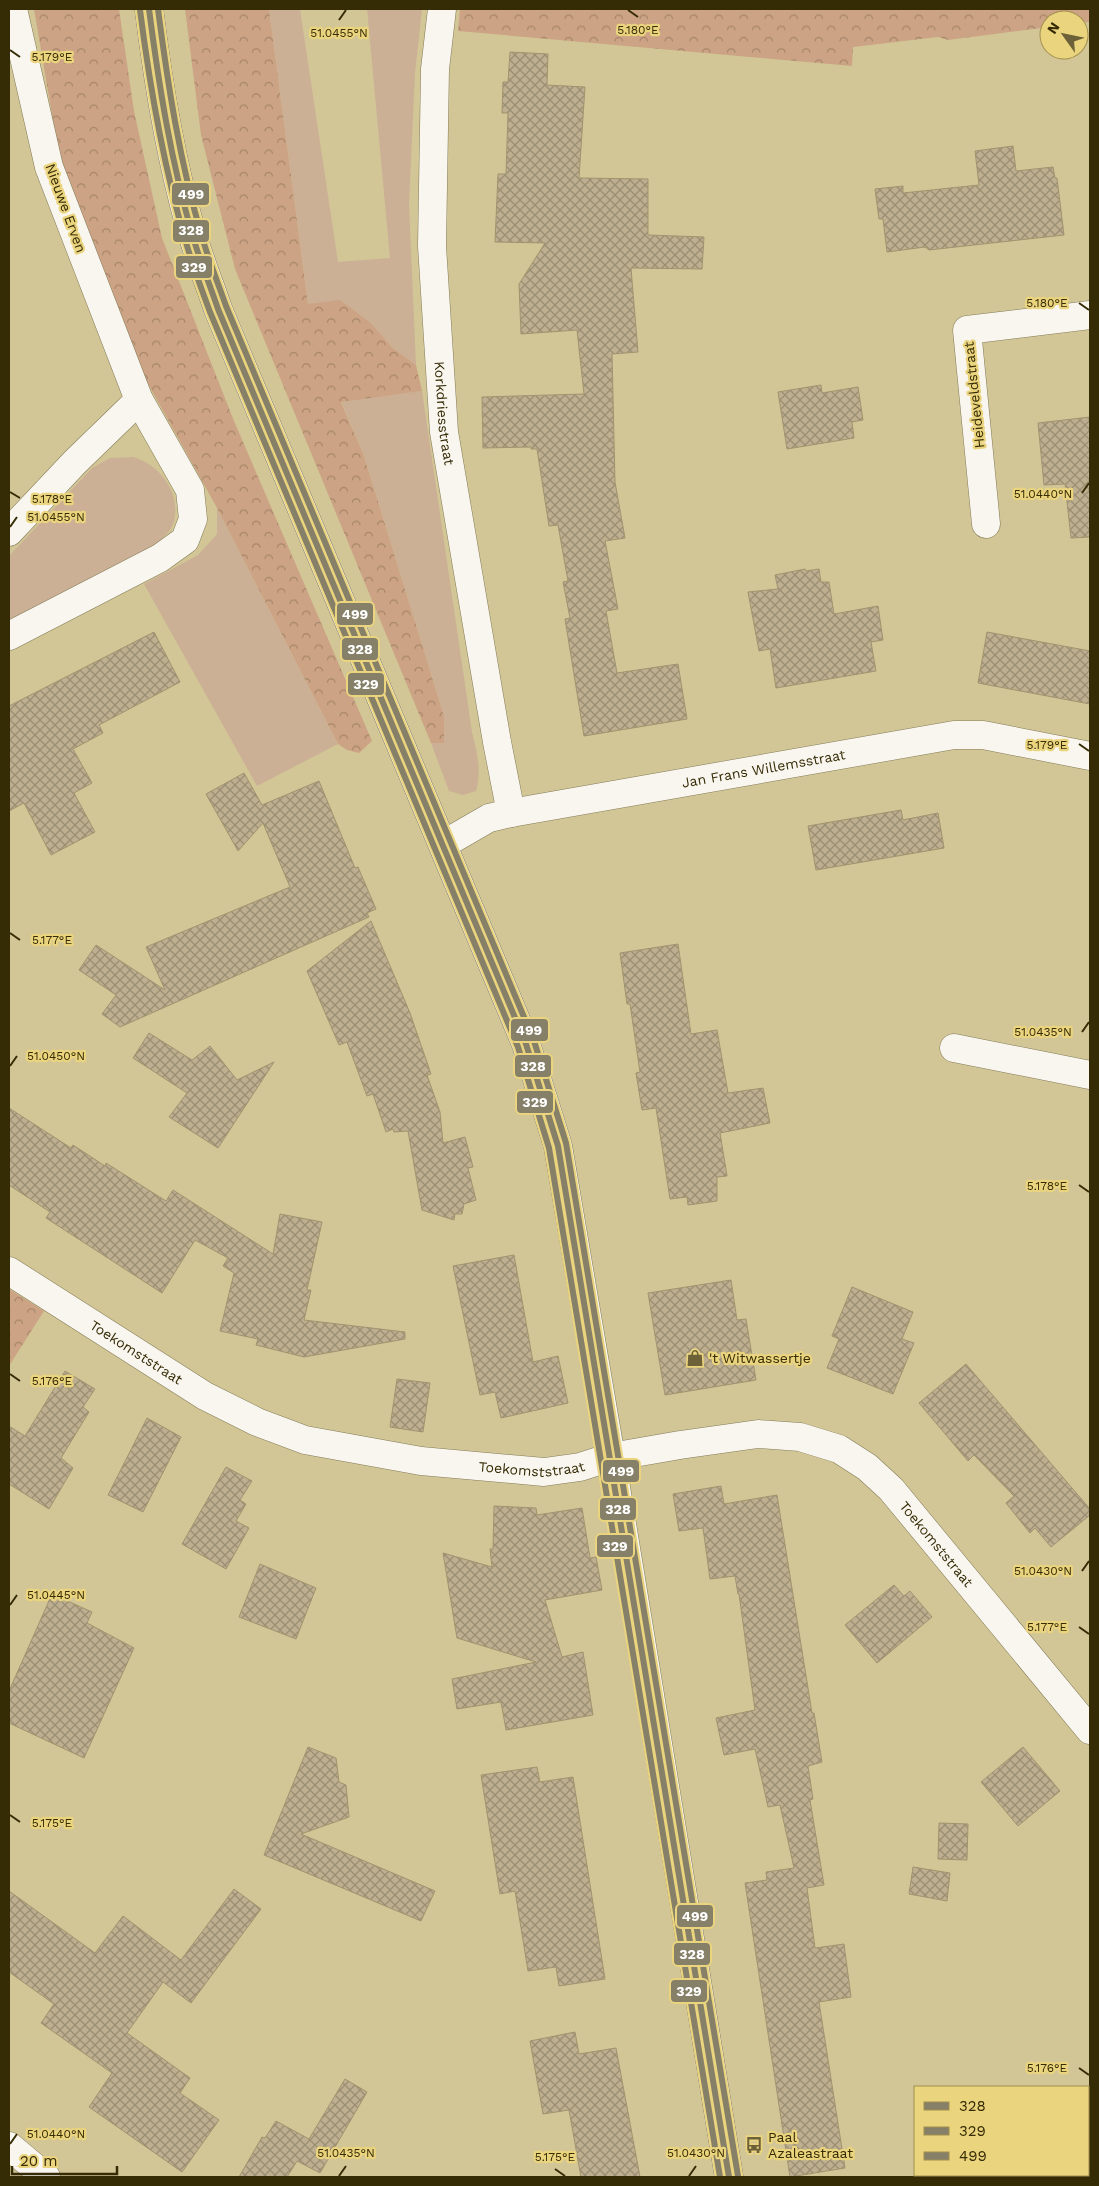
<svg xmlns="http://www.w3.org/2000/svg" width="1099" height="2186" viewBox="0 0 1099 2186" font-family="'Work Sans',sans-serif">
  <style>
    .grass { fill: #ccb095 }
    .forest { fill: url(#forest-crowns) }
    .building { fill: url(#building-cross-hatch); stroke: #a2936f }
    .lines { fill: none; stroke-linecap: round; stroke-linejoin: round }
    .minor-casing { stroke: #847b57; stroke-width: 29 }
    .minor { stroke: #f8f6ef; stroke-width: 28 }
    .bus-1-casing { stroke: #ebd47e; stroke-width: 10 }
    .bus-2-casing { stroke: #ebd47e; stroke-width: 10 }
    .bus-3-casing { stroke: #ebd47e; stroke-width: 10 }
    .bus-1 { stroke: #868069; stroke-width: 6 }
    .bus-2 { stroke: #868069; stroke-width: 6 }
    .bus-3 { stroke: #868069; stroke-width: 6 }
    .ticks { fill: none; stroke: #352b05; stroke-width: 2 }
    .labels { text-anchor: middle; dominant-baseline: central; stroke-width: 4.5; stroke-linejoin: round; paint-order: stroke }
    .street-label { font-size: 14px; fill: #352b05; stroke: #ebd47e }
    .poi-label { font-size: 14px; fill: #352b05; stroke: #ebd47e; text-anchor: start }
    .ticks-label { font-size: 12px; text-anchor: middle; fill: #352b05; stroke: #ebd47e; stroke-width: 4.5; stroke-linejoin: round; paint-order: stroke }
    .line-badge { stroke: #ebd47e; stroke-width: 2 }
    .badge-label { font-size: 14px; text-anchor: middle; font-weight: bold; fill: #fff }
  </style>
  <defs>
    <pattern id="forest-crowns" width="20" height="18" patternUnits="userSpaceOnUse" patternTransform="scale(1.25)"><rect width="20" height="18" fill="#cca384"/><path d="M2 6a3 3 0 1 1 6 0M12 15a3 3 0 1 1 6 0" fill="none" stroke="#a6856a"/></pattern>
    <pattern id="building-cross-hatch" width="8" height="8" patternUnits="userSpaceOnUse" patternTransform="scale(1.25)"><rect width="8" height="8" fill="#bdaf8f"/><path d="M0 0l8 8M0 8l8-8" fill="none" stroke="#9a8f73"/></pattern>
  </defs>
  <rect width="100%" height="100%" fill="#d2c696"/>
  <path class="grass" d="M269,9H300L338,262L390,258L367,9H422L415,73L409,204L416,365L393,348L372,324L308,304Z
    M422,391L472,732C477,753 482,770 476,791L463,795L449,791L431,743L444,742V716L363,453L341,401Z
    M133,457C160,464 183,495 173,524C170,533 160,540 153,547L9,621V556L92,468L110,458Z
    M217,508L338,744L257,786L144,584L198,555L217,534Z"/>
  <path class="forest" d="M34,9H119L134,111L162,238L234,421L372,741L359,753L347,750L338,744L217,508L147,382L60,161Z
    M185,9H269L308,304L340,300L372,324L393,348L416,365L422,391L341,402L363,453L444,716V743H431L235,269L201,135Z
    M460,9H1090V22L1079,23V20H1049V27L948,40L938,37L853,47L852,66L458,31Z
    M9,1289L44,1311L9,1366Z"/>
  <path class="building" d="M510,52L548,54L547,85L585,87L579,178L648,179V235L704,237L702,269L631,268L638,352L612,354L615,482L625,538L605,541L618,609L606,611L617,673L678,664L687,719L584,736L565,619L570,618L563,582L568,581L558,525L549,526L537,449H531V447L483,448L482,397L584,394L577,330L521,334L519,284L545,243L495,242L498,174H506L508,113H502L503,82H508Z
    M1013,146L1016,171L1053,167L1055,178H1057L1064,235L929,250L925,247L887,252L883,219H879L875,189L903,186V193L979,185L975,151Z
    M821,385L822,393L858,387L863,420L852,422L854,438L787,449L778,392Z
    M1090,417V537L1071,538L1065,484L1044,485L1038,423Z
    M805,569L806,571L819,569L821,582H829L834,614L878,606L883,640L871,642L876,671L776,688L770,649L759,651L748,592L778,589L775,575Z
    M154,632L180,682L99,725L103,733L73,749L92,783L74,793L95,832L51,855L24,803L9,811V706Z
    M987,632L1090,651V704L978,683Z
    M244,773L262,805L319,781L355,868L358,867L376,909L367,913L369,917L120,1027L102,1014L116,995L79,970L96,945L165,990L146,947L290,887L263,823L238,851L206,794Z
    M901,810L903,820L938,813L944,848L816,870L808,826Z
    M371,921L410,1013L431,1074L427,1075L440,1112L443,1143L465,1137L473,1167L468,1168L476,1200L464,1204L462,1214H455L454,1220L422,1210L408,1131L394,1132L393,1129L386,1132L373,1094L367,1096L347,1042L339,1045L307,971Z
    M678,944L691,1034L717,1030L728,1093L763,1088L770,1123L720,1133L727,1176L717,1177V1201L688,1205L687,1197L670,1199L656,1108L642,1110L636,1073L640,1072L630,1004H627L620,953Z
    M149,1033L192,1060L210,1046L237,1080L274,1062L218,1148L169,1117L187,1093L133,1058Z
    M9,1108L71,1148L73,1145L105,1166L106,1163L166,1201L173,1190L273,1254L280,1214L322,1222L307,1290H311L304,1320L405,1332V1339L304,1357L256,1345L258,1339L220,1331L234,1273L223,1266L228,1258L195,1240L162,1293L46,1218L50,1212L9,1185Z
    M514,1255L533,1362L558,1356L568,1403L501,1418L495,1392L480,1395L453,1266Z
    M731,1280L737,1320L746,1319L756,1380L665,1395L648,1293Z
    M852,1287L913,1312L902,1339L914,1343L893,1394L827,1368L839,1339L832,1336Z
    M966,1364L1090,1509V1515L1051,1547L1035,1528L1030,1533L1006,1503L1014,1496L974,1455L968,1461L919,1403Z
    M65,1371L95,1389L83,1407L89,1412L61,1458L73,1468L49,1509L9,1484V1426L25,1436Z
    M397,1379L430,1383L423,1432L390,1427Z
    M147,1418L181,1437L143,1512L108,1495Z
    M226,1467L252,1481L240,1500L246,1504L236,1521L249,1528L226,1569L182,1544Z
    M721,1486L724,1504L777,1495L812,1713H814L822,1762L808,1766L813,1799L810,1800L824,1885L807,1888L815,1948L844,1944L851,1997L819,2002L845,2168L790,2177L745,1883L767,1880L766,1872L794,1868L780,1805L768,1807L755,1749L724,1755L716,1718L755,1710L739,1594H738L735,1576L710,1579L703,1528L679,1531L673,1494Z
    M494,1506L536,1508L537,1515L582,1508L590,1558L596,1557L602,1590L545,1600L562,1657L583,1652L593,1715L506,1730L501,1702L457,1709L452,1679L536,1662L457,1638L443,1553L492,1567L490,1549H493Z
    M260,1564L316,1588L296,1639L239,1617Z
    M894,1585L904,1596L910,1591L932,1617L877,1663L845,1625Z
    M52,1594L92,1612L87,1623L134,1648L84,1758L9,1723V1691Z
    M308,1747L336,1758L339,1782L346,1785L349,1817L301,1834L435,1891L421,1921L264,1855Z
    M1023,1747L1060,1791L1018,1826L981,1782Z
    M537,1767L540,1782L573,1777L605,1979L559,1986L556,1967L528,1971L515,1891L500,1894L481,1775Z
    M939,1823L968,1824L967,1860L938,1859Z
    M913,1867L950,1873L947,1901L909,1894Z
    M234,1889L261,1909L191,2003L163,1982L127,2033L190,2078L180,2093L219,2120L182,2172L89,2107L112,2073L41,2023L54,2004L9,1972V1891L95,1953L123,1916L181,1960Z
    M575,2032L579,2054L616,2048L640,2177H581L569,2110L543,2114L530,2041Z
    M345,2079L367,2092L320,2173L297,2161L287,2177H239L262,2137L265,2138L276,2121L309,2139Z"/>
  <g class="lines">
    <g class="minor-casing">
      <g id="minor">
        <path d="M149,9C158,83 170,157 191,230C198,256 209,282 218,309L526,1044L558,1146L611,1457L729,2177"/>
        <path id="s1" d="M442,9L435,69L432,246L444,432L497,742L511,813"/>
        <path d="M986,524L967,330L1090,315"/>
        <path d="M9,532L75,462L139,400"/>
        <path d="M9,636L160,558L185,540L193,519L190,490L139,400L49,167L13,9"/>
        <path id="s2" d="M444,844L489,818L511,813L954,735H983L1090,756"/>
        <path d="M954,1048L1090,1075"/>
        <path id="s3" d="M9,1271L205,1396L257,1422L305,1440L421,1461L544,1472L580,1467L611,1457L680,1445L758,1434L800,1437L839,1449L867,1467L891,1489L1090,1730"/>
        <path d="M9,2146L46,2177"/>
      </g>
    </g>
    <use href="#minor" class="minor"/>
    <g class="bus-1-casing">
      <path id="bus-1" d="M149,9C159,86 171,162 193,237C200,261 210,285 218,309L526,1044L558,1146L729,2177"/>
    </g>
    <g class="bus-2-casing">
      <path id="bus-2" d="M140,10C150,88 163,164 185,239C192,264 201,288 210,312L518,1047L549,1148L720,2177"/>
    </g>
    <g class="bus-3-casing">
      <path id="bus-3" d="M158,9C168,86 180,163 202,237C209,261 218,283 226,306L534,1041L566,1143L738,2176"/>
    </g>
    <use href="#bus-1" class="bus-1"/>
    <use href="#bus-2" class="bus-2"/>
    <use href="#bus-3" class="bus-3"/>
  </g>
  <path class="ticks" d="M628,10L638,17M339,20L346,10M10,50L20,57M1079,303L1089,310M10,492L20,498M1082,493L1089,483M10,527L17,517M1079,744L1089,751M10,933L20,940M1082,1032L1089,1022M10,1066L17,1056M1079,1185L1089,1192M10,1374L20,1381M1082,1571L1089,1561M10,1605L17,1595M1079,1627L1089,1634M10,1815L20,1822M1079,2068L1089,2075M10,2144L17,2134M555,2169L565,2176M339,2176L346,2166M689,2176L696,2166"/>
  <defs>
    <g id="shop-bare" transform="scale(1.35)"><path d="M-5-2.5h2.3a2.7 3.5 0 0 1 5.4 0H5L5.5 6h-11ZM-1.5-2.5h3a1.5 2.3 0 0 0-3 0Z" fill="#6c6138" stroke="#ebd47e" stroke-width="2.5" paint-order="stroke"/></g>
    <g id="bus-bare" transform="scale(1.35)"><path d="M-5-6H5V4H4V6H2V4H-2V6H-4V4H-5ZM-3.5-4V0h7V-4ZM-3.5 1.2v1.5H-2V1.2ZM2 1.2v1.5H3.5V1.2Z" fill="#6c6138" stroke="#ebd47e" stroke-width="2.5" paint-order="stroke"/></g>
  </defs>
  <g fill-rule="evenodd">
    <use href="#shop-bare" x="695" y="1358"/>
    <use href="#bus-bare" x="754" y="2145"/>
  </g>
  <g class="labels">
    <g class="street-label">
      <text transform="translate(66 208) rotate(70)">Nieuwe Erven</text>
      <text transform="translate(974 395) rotate(-96)">Heideveldstraat</text>
      <text stroke="none"><textPath href="#s1" startOffset="405">Korkdriesstraat</textPath></text>
      <text stroke="none"><textPath href="#s2" startOffset="331">Jan Frans Willemsstraat</textPath></text>
      <text stroke="none"><textPath href="#s3" startOffset="151">Toekomststraat</textPath></text>
      <text stroke="none"><textPath href="#s3" startOffset="571">Toekomststraat</textPath></text>
      <text stroke="none"><textPath href="#s3" startOffset="1021">Toekomststraat</textPath></text>
    </g>
    <g class="poi-label">
      <text x="709" y="1358">'t Witwassertje</text>
      <text x="768" y="2137">Paal<tspan x="768" dy="16">Azaleastraat</tspan></text>
    </g>
  </g>
  <g class="ticks-label">
    <text x="638" y="34">5.180°E</text>
    <text x="339" y="37">51.0455°N</text>
    <text x="52" y="61">5.179°E</text>
    <text x="1047" y="307">5.180°E</text>
    <text x="1043" y="498">51.0440°N</text>
    <text x="52" y="503">5.178°E</text>
    <text x="56" y="521">51.0455°N</text>
    <text x="1047" y="749">5.179°E</text>
    <text x="52" y="944">5.177°E</text>
    <text x="1043" y="1036">51.0435°N</text>
    <text x="56" y="1060">51.0450°N</text>
    <text x="1047" y="1190">5.178°E</text>
    <text x="52" y="1385">5.176°E</text>
    <text x="1043" y="1575">51.0430°N</text>
    <text x="56" y="1599">51.0445°N</text>
    <text x="1047" y="1631">5.177°E</text>
    <text x="52" y="1827">5.175°E</text>
    <text x="1047" y="2072">5.176°E</text>
    <text x="56" y="2138">51.0440°N</text>
    <text x="346" y="2157">51.0435°N</text>
    <text x="696" y="2157">51.0430°N</text>
    <text x="555" y="2161">5.175°E</text>
  </g>
  <g class="line-badge">
    <rect x="171" y="182" width="39" height="24" rx="5" fill="#868069"/>
    <rect x="172" y="219" width="38" height="24" rx="5" fill="#868069"/>
    <rect x="175" y="255" width="38" height="24" rx="5" fill="#868069"/>
    <rect x="336" y="602" width="38" height="24" rx="5" fill="#868069"/>
    <rect x="341" y="637" width="38" height="24" rx="5" fill="#868069"/>
    <rect x="347" y="672" width="38" height="24" rx="5" fill="#868069"/>
    <rect x="510" y="1018" width="39" height="24" rx="5" fill="#868069"/>
    <rect x="514" y="1054" width="38" height="24" rx="5" fill="#868069"/>
    <rect x="516" y="1090" width="38" height="24" rx="5" fill="#868069"/>
    <rect x="602" y="1459" width="38" height="24" rx="5" fill="#868069"/>
    <rect x="599" y="1497" width="38" height="24" rx="5" fill="#868069"/>
    <rect x="596" y="1534" width="38" height="24" rx="5" fill="#868069"/>
    <rect x="676" y="1904" width="38" height="24" rx="5" fill="#868069"/>
    <rect x="673" y="1942" width="38" height="24" rx="5" fill="#868069"/>
    <rect x="670" y="1979" width="38" height="24" rx="5" fill="#868069"/>
  </g>
  <g class="badge-label">
    <text x="191" y="199">499</text>
    <text x="191" y="235">328</text>
    <text x="194" y="272">329</text>
    <text x="355" y="619">499</text>
    <text x="360" y="654">328</text>
    <text x="366" y="689">329</text>
    <text x="529" y="1035">499</text>
    <text x="533" y="1071">328</text>
    <text x="535" y="1107">329</text>
    <text x="621" y="1476">499</text>
    <text x="618" y="1514">328</text>
    <text x="615" y="1551">329</text>
    <text x="695" y="1921">499</text>
    <text x="692" y="1959">328</text>
    <text x="689" y="1996">329</text>
  </g>
  <rect width="1099" height="2186" fill="none" stroke="#352b05" stroke-width="20"/>
  <rect x="914" y="2086" width="175" height="90" fill="#ebd47e" stroke="#a2904e"/>
  <rect x="924" y="2102" width="25" height="8" fill="#868069" stroke="#a2904e"/>
  <text x="959" y="2111" font-size="15" fill="#352b05">328</text>
  <rect x="924" y="2127" width="25" height="8" fill="#868069" stroke="#a2904e"/>
  <text x="959" y="2136" font-size="15" fill="#352b05">329</text>
  <rect x="924" y="2152" width="25" height="8" fill="#868069" stroke="#a2904e"/>
  <text x="959" y="2161" font-size="15" fill="#352b05">499</text>
  <g transform="translate(1064 35) rotate(303)"><circle r="24" fill="#ebd47e" stroke="#a2904e"/>
  <path d="M0-4L9 19L0 12L-9 19Z" fill="#6c6138"/>
  <text y="-8" font-size="14" font-weight="bold" text-anchor="middle" fill="#352b05">N</text>
  </g>
  <path d="M12 2166v8h105v-8" fill="none" stroke="#352b05" stroke-width="2.5"/>
  <text x="20" y="2166" font-size="15" fill="#352b05" stroke="#ebd47e" stroke-width="4" paint-order="stroke">20 m</text>
</svg>
